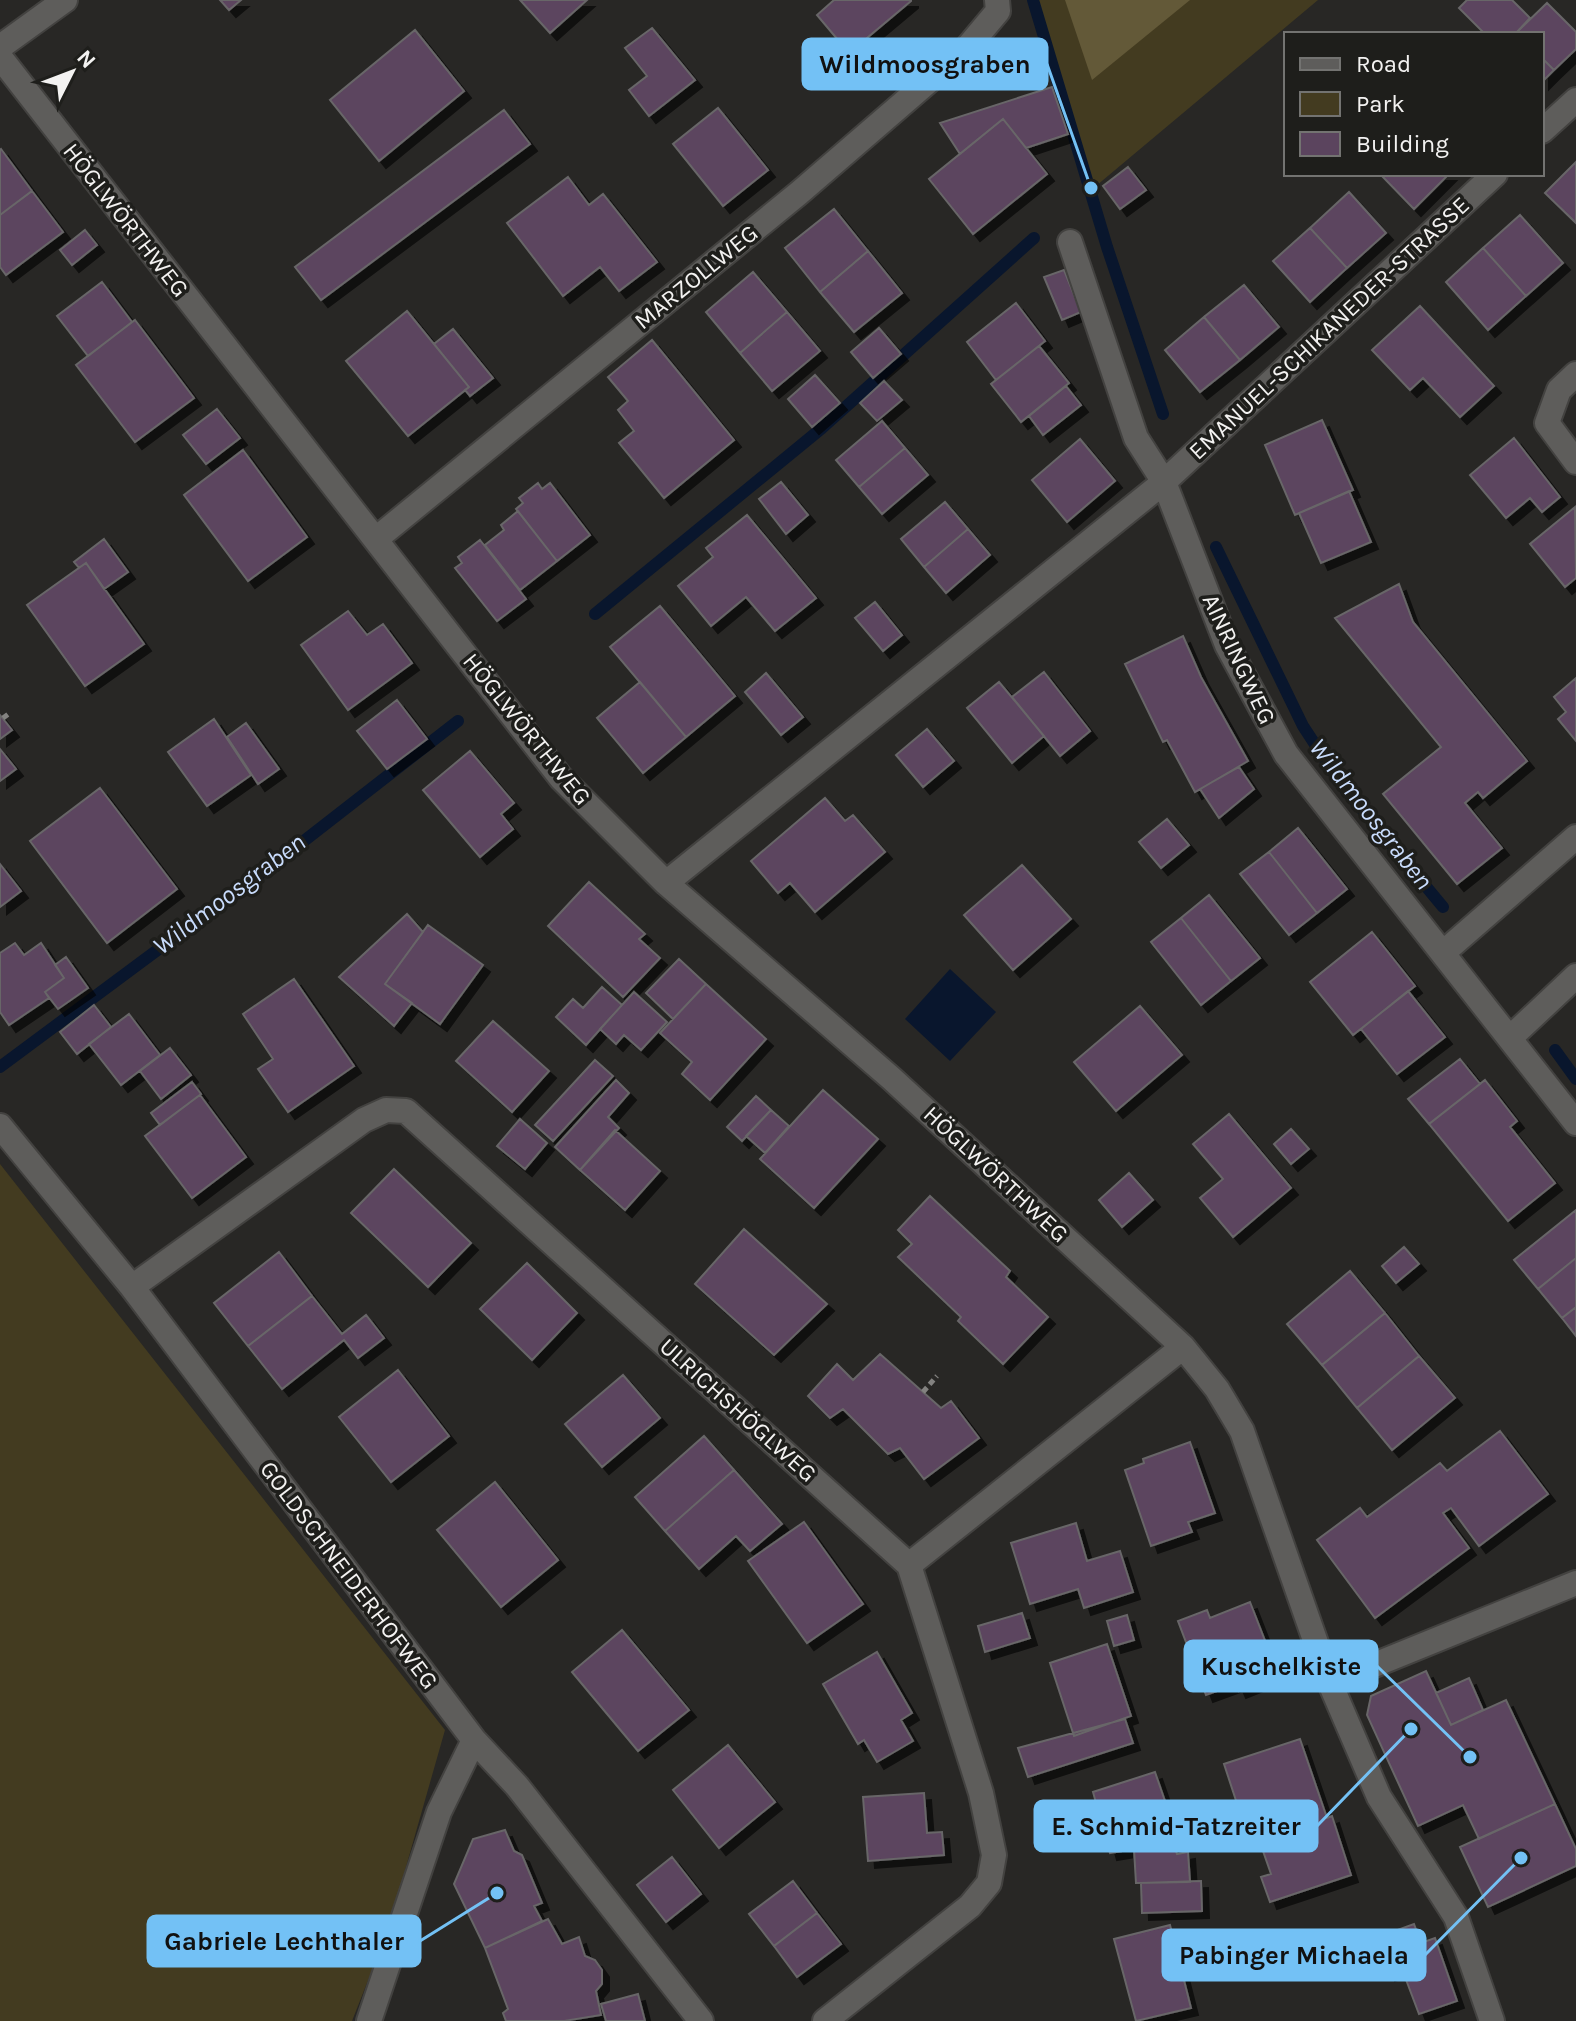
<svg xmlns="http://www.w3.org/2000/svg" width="1576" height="2021" viewBox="0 0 1576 2021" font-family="Karla,sans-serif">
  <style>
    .green { fill: #433b20 }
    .forest { fill: #635938 }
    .water { fill: #09162d }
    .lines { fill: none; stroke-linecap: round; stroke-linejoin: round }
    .stream { stroke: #09162d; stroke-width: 12 }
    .building { fill: #5b445e; stroke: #686668; stroke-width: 2; filter: url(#shadow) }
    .minor-casing { stroke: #434240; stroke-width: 28 }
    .path { stroke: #838280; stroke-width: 5; stroke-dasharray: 6 4; stroke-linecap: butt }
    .minor { stroke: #5e5d5b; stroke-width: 24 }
    .labels { text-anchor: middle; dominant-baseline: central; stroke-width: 7; stroke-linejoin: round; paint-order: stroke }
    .street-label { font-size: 24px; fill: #f3f2f1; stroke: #1e1e1b }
    .water-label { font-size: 26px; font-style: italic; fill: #c9dcfc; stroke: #1e1e1b }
    .leader { fill: none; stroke: #73c1f5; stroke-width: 3 }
    .callout-dot { fill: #73c1f5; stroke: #1e1e1b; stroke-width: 3 }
    .callout { fill: #73c1f5; stroke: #73c1f5; stroke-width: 3 }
    .callout-label { font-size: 26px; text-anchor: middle; font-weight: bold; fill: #111 }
  </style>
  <defs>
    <filter id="shadow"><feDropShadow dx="7" dy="7" stdDeviation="0" flood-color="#0009"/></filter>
  </defs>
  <rect width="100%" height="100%" fill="#282725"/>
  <path class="green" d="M1028,0H1318L1090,191Z
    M0,1164L445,1730L388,1930L352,2021H0Z"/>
  <path class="forest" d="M1065,0H1190L1092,80Z"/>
  <path class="water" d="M950,969L996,1012L950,1061L905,1019Z"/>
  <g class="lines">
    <path class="stream" d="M1033,0L1107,247L1163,414
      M1216,547L1303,726L1341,784L1443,907
      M595,614L822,428L1034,238
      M1555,1050L1576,1079
      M0,1067L300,844L458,721"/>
  </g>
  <path class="building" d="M220,0H241L229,10Z
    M520,0H587L550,33Z
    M834,0H911V1L849,53L817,15Z
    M1467,0H1512L1530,18L1515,34H1485L1459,8Z
    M1547,3L1576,32V49L1554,70L1542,58V34L1517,32Z
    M652,28L695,80L649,116L629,90L647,76L625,48Z
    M415,30L464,91L379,161L330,100Z
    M1542,58L1554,70L1542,82Z
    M1052,87L1068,134L1026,148L1003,119L960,154L940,123Z
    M718,108L768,170L723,206L673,144Z
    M504,110L530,144L321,300L295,267Z
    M1003,119L1047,174L973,234L929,179Z
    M1,149L32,191L0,215V150Z
    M1576,162V223L1545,193Z
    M1128,167L1146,190L1120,209L1103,186Z
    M1380,174H1449L1414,209Z
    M568,177L589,205L603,194L657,262L619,291L600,267L563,296L507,223Z
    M32,191L63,232L6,275L0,267V215Z
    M1349,192L1386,233L1347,268L1310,228Z
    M834,209L868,251L820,292L785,248Z
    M1520,215L1563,263L1526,296L1483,248Z
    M1310,228L1347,268L1310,302L1273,261Z
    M85,230L97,245L72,265L60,250Z
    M1483,248L1526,296L1488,330L1446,282Z
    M868,251L902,293L854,332L820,292Z
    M1064,270L1081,312L1062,320L1044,277Z
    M753,272L787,312L740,353L706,312Z
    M102,282L132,322L88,356L57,316Z
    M1244,285L1279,327L1240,360L1204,317Z
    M1016,303L1045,341L996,380L967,342Z
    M1420,306L1494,386L1460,417L1423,378L1410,390L1372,350Z
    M407,311L469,387L408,436L346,361Z
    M787,312L820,351L772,391L740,353Z
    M1204,317L1240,360L1200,392L1165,350Z
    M135,320L194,398L135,442L76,365Z
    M879,328L901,354L873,378L851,352Z
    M453,329L493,378L470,396L465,390L469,387L434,344Z
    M652,340L734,440L664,498L619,443L634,431L618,410L628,401L608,377Z
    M1039,346L1069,383L1021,422L991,384Z
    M815,375L840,403L812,427L788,399Z
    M884,381L902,400L877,421L860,403Z
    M1066,386L1081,405L1043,435L1029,416Z
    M217,409L240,438L206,464L183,435Z
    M1322,420L1353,490L1295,515L1265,445Z
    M882,421L905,448L859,487L836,460Z
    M1514,438L1560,497L1542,512L1530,498L1506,518L1470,475Z
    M1080,439L1115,481L1067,522L1032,480Z
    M905,448L928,475L882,514L859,487Z
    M243,450L307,537L248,581L184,495Z
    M781,482L808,515L786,534L759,499Z
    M538,483L542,489L550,483L590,535L557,561L516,509L523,503L519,498Z
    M1349,491L1371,542L1321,563L1299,513Z
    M945,502L968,529L924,567L901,539Z
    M1575,507L1576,578L1565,587L1530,544Z
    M518,511L557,561L520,590L485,545L504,530L501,525Z
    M747,515L816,598L775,631L746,597L711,626L678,586L713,557L706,548Z
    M968,529L990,555L946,593L924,567Z
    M104,539L128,572L104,589L86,563L79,568L74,562Z
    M480,540L526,599L497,621L455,568L462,563L458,557Z
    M86,563L144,644L85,686L27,605Z
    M1399,584L1413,622L1527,761L1483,798L1478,792L1465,803L1502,848L1457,884L1383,794L1441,747L1335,618Z
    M875,602L902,635L883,651L855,618Z
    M660,606L735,696L686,737L610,647Z
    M348,611L367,635L383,624L412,663L348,710L301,645Z
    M1183,636L1201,677L1248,761L1195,792L1167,740L1163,742L1125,664Z
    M1044,672L1090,731L1060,756L1012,697Z
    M766,673L803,717L781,735L745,692Z
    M1576,678V741L1558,719L1566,712L1554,697Z
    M640,682L686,737L643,773L597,718Z
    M999,682L1044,736L1012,763L967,708Z
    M397,700L427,739L387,769L357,731Z
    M0,715L12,730L0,739Z
    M214,719L251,775L207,806L168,752Z
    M246,723L279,769L258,784L227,737Z
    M927,729L954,761L923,787L896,755Z
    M0,749L16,769L0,781Z
    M470,751L514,803L501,814L513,829L480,857L423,790Z
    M1239,767L1254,789L1219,818L1200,789Z
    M100,788L177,889L107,943L30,841Z
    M825,798L845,821L853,815L885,852L815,912L790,883L778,893L751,861Z
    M1167,819L1189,845L1161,868L1139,842Z
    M1298,828L1347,889L1317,913L1269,852Z
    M1269,852L1317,913L1289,935L1240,874Z
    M0,864L21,891L0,907Z
    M1022,865L1071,919L1013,970L964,915Z
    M589,882L645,934L639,939L660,958L623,997L548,926Z
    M1209,895L1260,958L1231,981L1181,918Z
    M407,914L423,932L385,984L412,1003L394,1026L339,977Z
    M1181,918L1231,981L1201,1005L1151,942Z
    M428,925L483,965L440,1024L385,984Z
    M1372,932L1415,986L1353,1035L1310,982Z
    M15,943L24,955L41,943L64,978L45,992L49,998L9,1025L0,1012V953Z
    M66,957L88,988L58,1009L45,992L64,978L55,965Z
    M679,959L706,984L673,1019L646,993Z
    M294,979L354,1066L288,1112L258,1069L273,1059L243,1014Z
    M706,984L766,1039L710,1100L682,1074L692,1062L660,1033Z
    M602,987L622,1005L586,1045L556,1017L573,999L583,1008Z
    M1408,991L1445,1037L1397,1074L1361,1029Z
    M634,992L667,1022L641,1050L624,1035L616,1044L600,1029Z
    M94,1005L111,1027L77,1054L60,1032Z
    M1140,1006L1182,1055L1116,1111L1074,1062Z
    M129,1014L160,1055L121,1085L89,1044Z
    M493,1021L549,1071L512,1112L456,1061Z
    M170,1048L191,1075L161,1099L140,1071Z
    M1460,1059L1480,1084L1429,1124L1408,1099Z
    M595,1060L613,1076L553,1141L535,1125Z
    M616,1080L629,1093L608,1117L619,1128L580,1170L555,1147Z
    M1485,1080L1517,1121L1510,1127L1555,1183L1508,1221L1429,1124Z
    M192,1082L201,1094L160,1125L151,1113Z
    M823,1090L878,1139L814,1208L760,1159Z
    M200,1095L246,1157L192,1198L145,1136Z
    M756,1096L771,1110L742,1141L727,1127Z
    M771,1110L789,1126L765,1153L746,1136Z
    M1229,1114L1291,1188L1233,1237L1200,1198L1223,1179L1193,1144Z
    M520,1119L547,1143L525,1169L497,1146Z
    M1291,1129L1309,1149L1291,1164L1274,1144Z
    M615,1130L660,1171L625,1210L580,1170Z
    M394,1169L471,1243L428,1287L351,1213Z
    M1129,1173L1153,1200L1122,1227L1099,1200Z
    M930,1196L1010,1271L1006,1277L1048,1317L1003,1364L958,1321L961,1317L898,1257L912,1244L898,1230Z
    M1576,1210V1258L1538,1289L1514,1260Z
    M744,1229L827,1304L774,1355L695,1284Z
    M1404,1247L1419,1264L1396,1283L1382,1266Z
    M279,1252L312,1296L248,1346L214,1303Z
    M1576,1258V1307L1562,1318L1538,1289Z
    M527,1263L577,1313L532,1360L480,1309Z
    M1350,1271L1385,1313L1322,1365L1287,1324Z
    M312,1296L342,1334L366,1315L384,1338L358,1358L344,1340L282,1389L248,1346Z
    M1576,1307V1336L1562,1318Z
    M1385,1313L1419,1356L1357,1408L1322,1365Z
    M880,1354L941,1408L951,1401L979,1438L924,1479L900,1448L888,1454L843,1409L830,1418L808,1396L837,1364L853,1380Z
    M1419,1356L1455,1398L1392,1450L1357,1408Z
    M398,1370L449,1436L391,1482L339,1417Z
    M623,1375L660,1418L602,1467L565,1424Z
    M1500,1431L1548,1494L1479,1546L1451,1508L1443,1513L1469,1548L1375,1618L1317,1540L1360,1508L1367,1517L1440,1463L1447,1471Z
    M704,1436L734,1470L665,1531L635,1497Z
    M1190,1442L1215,1513L1188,1522L1192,1532L1151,1546L1125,1470L1144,1463L1143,1459Z
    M734,1470L782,1524L750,1551L736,1536L699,1569L665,1531Z
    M495,1482L558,1560L501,1607L437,1530Z
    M804,1522L863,1604L807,1643L748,1561Z
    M1076,1523L1087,1561L1120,1551L1133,1592L1084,1608L1078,1589L1030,1604L1011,1543Z
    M1250,1602L1269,1651L1260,1655L1269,1679L1239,1691L1236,1684L1206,1695L1178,1621L1207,1610L1210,1618Z
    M1022,1613L1030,1638L985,1652L978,1626Z
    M1127,1615L1134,1640L1114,1646L1107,1621Z
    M622,1630L689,1710L638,1751L572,1672Z
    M1107,1644L1131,1716L1074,1736L1050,1663Z
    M877,1652L912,1713L901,1720L913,1741L877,1762L864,1740L858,1744L823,1684Z
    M1426,1671L1451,1725L1506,1700L1555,1804L1479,1839L1463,1805L1418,1826L1367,1715L1371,1696Z
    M1469,1678L1483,1710L1451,1725L1436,1693Z
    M1125,1719L1133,1743L1028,1777L1018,1748Z
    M1300,1739L1327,1818L1332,1816L1351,1875L1270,1902L1261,1877L1271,1874L1256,1831L1247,1834L1224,1764Z
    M728,1745L775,1802L719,1848L673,1790Z
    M1155,1772L1177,1836L1171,1837L1177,1854L1188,1852L1190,1882L1136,1883L1134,1849L1110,1853L1093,1792Z
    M924,1793L927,1833L942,1832L944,1855L868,1861L863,1797Z
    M1555,1804L1576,1849V1866L1488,1907L1460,1847Z
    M505,1830L514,1851L522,1855L542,1903L534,1906L542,1921L485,1948L454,1884L473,1839Z
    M672,1857L701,1894L666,1922L637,1885Z
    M793,1881L817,1913L774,1946L749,1914Z
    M1201,1881L1202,1911L1142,1913L1141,1883Z
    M817,1913L841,1944L797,1977L774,1946Z
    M548,1919L562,1944L579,1937L585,1956L595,1960L602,1970V1984L596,1991L601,2015L564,2021H506L503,2013L508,2009L485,1948Z
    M1414,1924L1421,1943L1435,1938L1457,2001L1419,2014L1402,1969L1388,1974L1375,1938Z
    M1170,1925L1191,2008L1136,2021L1114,1939Z
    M638,1994L645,2021H606L601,2004Z"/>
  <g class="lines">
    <g class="minor-casing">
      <path id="minor" d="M0,47L65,0
        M0,57L561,778L666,883L891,1078L1183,1347L1217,1389L1242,1431L1330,1683L1379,1797L1456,1917L1492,2021
        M1542,131L1576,100
        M1070,242L1136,438L1164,482L1227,645L1286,754L1576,1123
        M1576,374L1559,390L1547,423L1576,462
        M376,539L799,193L967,48L998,11L997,0
        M666,883L1164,482L1495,174
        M1444,952L1576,837
        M1510,1038L1576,976
        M0,1126L132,1287L474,1740L517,1786L701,2021
        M132,1287L364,1120L386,1110L406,1111L909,1565L981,1793L994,1855L989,1883L970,1906L825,2021
        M909,1565L1183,1347
        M1330,1683L1576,1583
        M369,2021L439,1812L474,1740"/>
    </g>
    <path class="path" d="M3,718L11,712
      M923,1392L937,1376"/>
    <use href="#minor" class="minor"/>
  </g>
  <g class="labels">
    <g class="street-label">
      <text transform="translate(126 220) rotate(52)">HÖGLWÖRTHWEG</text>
      <text transform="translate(696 277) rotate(-39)">MARZOLLWEG</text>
      <text transform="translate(1329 328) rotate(-43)">EMANUEL-SCHIKANEDER-STRASSE</text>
      <text transform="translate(1239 659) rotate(65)">AINRINGWEG</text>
      <text transform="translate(527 729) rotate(51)">HÖGLWÖRTHWEG</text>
      <text transform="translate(996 1174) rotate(43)">HÖGLWÖRTHWEG</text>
      <text transform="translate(738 1410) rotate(42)">ULRICHSHÖGLWEG</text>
      <text transform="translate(349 1575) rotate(53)">GOLDSCHNEIDERHOFWEG</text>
    </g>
    <g class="water-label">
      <text transform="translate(1371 814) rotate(52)">Wildmoosgraben</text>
      <text transform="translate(229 894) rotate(-37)">Wildmoosgraben</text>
    </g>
  </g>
  <path class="leader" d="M1091 188L1047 64M1470 1757L1377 1666M1411 1729L1317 1826M497 1893L420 1941M1521 1858L1425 1955"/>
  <g class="callout-dot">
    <circle cx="1091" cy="188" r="8"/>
    <circle cx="1470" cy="1757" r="8"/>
    <circle cx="1411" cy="1729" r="8"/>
    <circle cx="497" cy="1893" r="8"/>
    <circle cx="1521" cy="1858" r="8"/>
  </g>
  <g class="callout">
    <rect x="803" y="39" width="244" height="50" rx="8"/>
    <rect x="1185" y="1641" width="192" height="50" rx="8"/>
    <rect x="1035" y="1801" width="282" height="50" rx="8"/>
    <rect x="148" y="1916" width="272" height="50" rx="8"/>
    <rect x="1163" y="1930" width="262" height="50" rx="8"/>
  </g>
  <g class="callout-label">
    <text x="925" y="73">Wildmoosgraben</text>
    <text x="1281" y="1675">Kuschelkiste</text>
    <text x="1176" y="1835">E. Schmid-Tatzreiter</text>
    <text x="284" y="1950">Gabriele Lechthaler</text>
    <text x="1294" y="1964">Pabinger Michaela</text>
  </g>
  <rect x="1284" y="32" width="260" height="144" fill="#1e1e1b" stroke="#737371" stroke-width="2"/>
  <rect x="1300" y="58" width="40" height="12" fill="#5e5d5b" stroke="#737371" stroke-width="2"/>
  <text x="1356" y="72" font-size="24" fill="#f3f2f1">Road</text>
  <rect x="1300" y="92" width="40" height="24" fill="#433b20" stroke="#737371" stroke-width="2"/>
  <text x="1356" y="112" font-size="24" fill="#f3f2f1">Park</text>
  <rect x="1300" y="132" width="40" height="24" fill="#5b445e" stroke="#737371" stroke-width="2"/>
  <text x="1356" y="152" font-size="24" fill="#f3f2f1">Building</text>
  <g transform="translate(72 72) rotate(48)" stroke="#1e1e1b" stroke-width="6" paint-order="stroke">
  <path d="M0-6L14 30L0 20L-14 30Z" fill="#f3f2f1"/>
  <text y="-12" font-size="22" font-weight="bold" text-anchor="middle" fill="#f3f2f1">N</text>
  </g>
</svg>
